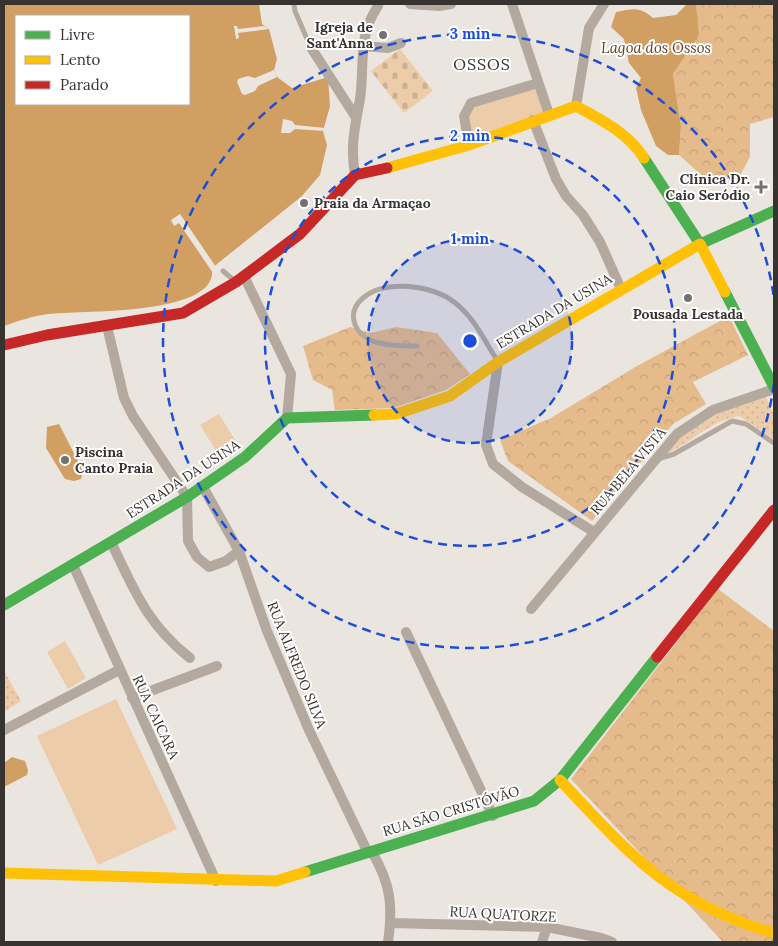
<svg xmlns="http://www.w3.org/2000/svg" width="778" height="946" viewBox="0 0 778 946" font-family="Lora,serif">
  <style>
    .grass { fill: url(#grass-dots) }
    .forest { fill: url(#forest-crowns) }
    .cemetery { fill: url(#cemetery-stones) }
    .park { fill: #edccaa }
    .water { fill: #d29f63; fill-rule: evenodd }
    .pier { fill: #ebe5e0 }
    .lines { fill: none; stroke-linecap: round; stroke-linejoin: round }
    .lane { stroke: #b3a99f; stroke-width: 5 }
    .street { stroke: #b3a99f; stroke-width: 10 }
    .fast { stroke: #4caf50; stroke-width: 11 }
    .slow { stroke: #ffc107; stroke-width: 11 }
    .jam { stroke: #c62828; stroke-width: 11 }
    .ring { fill: none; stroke: #1d4ed8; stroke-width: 2.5; stroke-dasharray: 9 6 }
    .poi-dot { fill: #76716e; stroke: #fff; stroke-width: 2 }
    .labels { text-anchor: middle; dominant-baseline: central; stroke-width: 4; stroke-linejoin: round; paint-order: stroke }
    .poi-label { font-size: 14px; font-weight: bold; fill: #373330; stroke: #fff; text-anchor: end }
    .street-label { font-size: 14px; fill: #373330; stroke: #fff }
    .water-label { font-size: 15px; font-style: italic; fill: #624322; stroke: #fff }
    .quarter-label { font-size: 16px; letter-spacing: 1px; fill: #373330; stroke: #fff }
    .centre { fill: #1d4ed8; stroke: #fff; stroke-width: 2.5 }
    .ring-label { font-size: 15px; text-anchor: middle; font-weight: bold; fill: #1d4ed8; stroke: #fff; stroke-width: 4; stroke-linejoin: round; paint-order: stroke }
  </style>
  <defs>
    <pattern id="grass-dots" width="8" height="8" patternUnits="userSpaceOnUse" patternTransform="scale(1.25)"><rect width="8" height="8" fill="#edccaa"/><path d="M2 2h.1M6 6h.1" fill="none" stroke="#ccb093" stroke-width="1.8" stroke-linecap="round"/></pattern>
    <pattern id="forest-crowns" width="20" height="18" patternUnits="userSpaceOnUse" patternTransform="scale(1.25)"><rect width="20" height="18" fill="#e6bb8c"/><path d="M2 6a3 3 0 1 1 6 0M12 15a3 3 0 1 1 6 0" fill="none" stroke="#c6a179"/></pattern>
    <pattern id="cemetery-stones" width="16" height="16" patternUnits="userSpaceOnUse" patternTransform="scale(1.25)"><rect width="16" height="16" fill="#edccaa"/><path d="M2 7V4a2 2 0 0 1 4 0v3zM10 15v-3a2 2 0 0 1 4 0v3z" fill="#ccb093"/></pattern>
  </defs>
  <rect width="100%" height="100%" fill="#ebe5e0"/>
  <path class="grass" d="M766,397L774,415V439L739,416C707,421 690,446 662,455L680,438L715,415Z
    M4,671L21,701L4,712Z"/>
  <path class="forest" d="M696,4H774V117L750,124V157L739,177L708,181L679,155L681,126L673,74L698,35Z
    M729,316L748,355L693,382L706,404L673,424L592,521L508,461L500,440L551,418L637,366Z
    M350,327L371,333L396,327L437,333L470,374L446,390L393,408L335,410L332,390L313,380L303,346Z
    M718,589L774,631V942H723L571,779Z"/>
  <path class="cemetery" d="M400,49L433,91L404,113L371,71Z"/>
  <path class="park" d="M537,86L546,115L475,140C470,124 464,116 478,104Z
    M219,414L240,448L221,459L200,425Z
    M65,641L86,678L68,689L47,652Z
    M116,699L177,829L98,865L37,736Z"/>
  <path class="water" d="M4,4H259L262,24L269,29L277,59L274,70L277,77L292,88L328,77L330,106L323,131L327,145L320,175L302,196L212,268C219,317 79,310 48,314C33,316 18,321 4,326ZM16,16H189V104H16Z
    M687,4H696L699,35L673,74L681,126L679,155H668L656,146L641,110L636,88L641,78L629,63L624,39L611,27L616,12C633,9 639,6 653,18L676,15Z
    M59,424L83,471L81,479L74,481L65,479L46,448L47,427Z
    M12,757L25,761L28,770L27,775L4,787V763Z"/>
  <path class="pier" d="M234,26H237L238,29L264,26L269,29L238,33L239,38L236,39Z
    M274,70L277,77L258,86L255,91L245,95L242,94L237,82L238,79L248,76L255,78Z
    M283,119L292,121L295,125L325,128V131L295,129L290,133H281Z
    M180,214L216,267L214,269L215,276L179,223L174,226L171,220Z"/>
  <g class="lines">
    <path class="lane" d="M294,4L295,11L310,46
      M223,271L236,282
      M417,346C396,346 360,347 354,321C352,312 356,304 363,298C385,279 433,285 454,302C474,317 484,340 497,360
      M658,459L674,454L732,421L746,424L774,443"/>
    <path class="street" d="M410,4L439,6L451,4
      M512,4L549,114
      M310,46L355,116
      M363,46L388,48L401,43
      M576,106L589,28L604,4
      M533,120L556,179L566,196L583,215L600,242L621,289
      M469,145L464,116L471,103L538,83
      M355,175C350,147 355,126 360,99C365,65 357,37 378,6
      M244,276L291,374L287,418
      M107,326L124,398L133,416L187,497L188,541L197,557L209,567L226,561L239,551
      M498,362L486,445L493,464L522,487L594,532
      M203,487L239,551L267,631L309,730L368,853
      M111,542C134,590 147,624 190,658
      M73,565L216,881
      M531,609L677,434L713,410L774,389
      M406,632L493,816
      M132,698L217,666
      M4,730L119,670
      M372,852C391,884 393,906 388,942
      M391,923L547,927L601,938L612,942
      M542,942L547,927"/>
    <path class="fast" d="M644,158L700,244L774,211
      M725,292L774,387
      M4,605L187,497L245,457L287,418L374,415
      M305,872L534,801L560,780L657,657"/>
    <path class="slow" d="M387,168L469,145L576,106C602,120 628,133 644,158
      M374,415L396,414L450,396L498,362L700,244L725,292
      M560,780C629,854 672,904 774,933
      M4,873L276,881L305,872"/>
    <path class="jam" d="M4,345L47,335L183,313L236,282L300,234L355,175L387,168
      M657,657L774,510"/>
  </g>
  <circle cx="470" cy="341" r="102" fill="#1d4ed8" fill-opacity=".12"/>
  <g class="ring">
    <circle cx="470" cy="341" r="102"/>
    <circle cx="470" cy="341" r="205"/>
    <path d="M774 384A307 307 0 1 1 774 298"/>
  </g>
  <g class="poi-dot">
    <circle cx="383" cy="35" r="5"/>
    <path d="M758.5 179.5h5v5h5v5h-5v5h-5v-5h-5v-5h5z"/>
    <circle cx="304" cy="203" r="5"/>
    <circle cx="688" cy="298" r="5"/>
    <circle cx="65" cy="460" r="5"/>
  </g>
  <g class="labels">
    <g class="poi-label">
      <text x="373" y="27">Igreja de<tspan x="373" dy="16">Sant'Anna</tspan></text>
      <text x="750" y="179">Clínica Dr.<tspan x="750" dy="16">Caio Seródio</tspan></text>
      <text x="314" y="203" text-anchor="start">Praia da Armaçao</text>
      <text x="688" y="314" text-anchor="middle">Pousada Lestada</text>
      <text x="75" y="452" text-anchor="start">Piscina<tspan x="75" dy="16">Canto Praia</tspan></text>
    </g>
    <g class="street-label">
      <text transform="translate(554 311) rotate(-31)">ESTRADA DA USINA</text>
      <text transform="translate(628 471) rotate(-50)">RUA BELA VISTA</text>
      <text transform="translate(183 479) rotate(-33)">ESTRADA DA USINA</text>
      <text transform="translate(297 665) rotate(68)">RUA ALFREDO SILVA</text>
      <text transform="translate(156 717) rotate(65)">RUA CAICARA</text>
      <text transform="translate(451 811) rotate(-17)">RUA SÃO CRISTÓVÃO</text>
      <text transform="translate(503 914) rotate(3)">RUA QUATORZE</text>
    </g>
    <g class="water-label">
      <text x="656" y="47">Lagoa dos Ossos</text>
    </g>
    <g class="quarter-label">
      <text x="482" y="64">OSSOS</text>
    </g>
  </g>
  <circle cx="470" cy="341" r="8" class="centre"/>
  <g class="ring-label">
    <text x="470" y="39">3 min</text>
    <text x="470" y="141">2 min</text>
    <text x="470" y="244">1 min</text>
  </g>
  <rect width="778" height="946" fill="none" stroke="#373330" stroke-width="10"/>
  <rect x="15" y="15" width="175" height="90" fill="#ffffff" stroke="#afadac"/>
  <rect x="25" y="31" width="25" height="8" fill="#4caf50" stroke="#afadac"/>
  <text x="60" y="40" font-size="15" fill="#373330">Livre</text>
  <rect x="25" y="56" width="25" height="8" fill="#ffc107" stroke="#afadac"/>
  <text x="60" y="65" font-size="15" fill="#373330">Lento</text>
  <rect x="25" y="81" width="25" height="8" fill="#c62828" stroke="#afadac"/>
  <text x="60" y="90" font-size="15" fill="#373330">Parado</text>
</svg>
